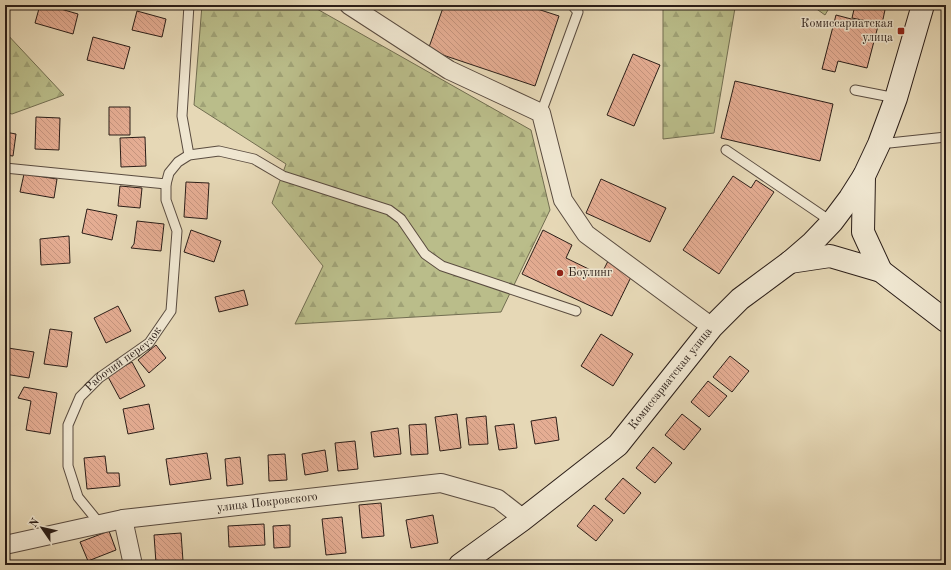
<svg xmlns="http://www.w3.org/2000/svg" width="951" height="570" viewBox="0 0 951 570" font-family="'Old Standard TT',serif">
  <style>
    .forest { fill: url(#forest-firs); stroke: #726e51 }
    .building { fill: url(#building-back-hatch); stroke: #2b1e18 }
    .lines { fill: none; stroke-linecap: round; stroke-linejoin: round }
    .lane-casing { stroke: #5a4c40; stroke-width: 11 }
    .street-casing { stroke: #5a4c40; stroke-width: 20 }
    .secondary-casing { stroke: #2b1e18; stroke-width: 24 }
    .lane { stroke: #efe6d0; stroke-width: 9 }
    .street { stroke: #efe6d0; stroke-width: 18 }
    .secondary { stroke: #efe6d0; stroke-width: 22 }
    .poi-dot { fill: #8f2418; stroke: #efe6d0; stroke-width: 1.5 }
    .labels { text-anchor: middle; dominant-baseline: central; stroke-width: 3; stroke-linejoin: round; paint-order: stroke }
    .poi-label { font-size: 12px; fill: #2b1e18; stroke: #efe6d0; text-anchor: end }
    .street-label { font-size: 12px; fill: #2b1e18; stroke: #efe6d0 }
  </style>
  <defs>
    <pattern id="forest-firs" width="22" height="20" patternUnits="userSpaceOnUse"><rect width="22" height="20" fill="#babd8a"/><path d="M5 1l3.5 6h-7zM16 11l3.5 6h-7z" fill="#a0a276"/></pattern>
    <pattern id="building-back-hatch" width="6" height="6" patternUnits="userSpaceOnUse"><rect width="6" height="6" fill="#e5ad93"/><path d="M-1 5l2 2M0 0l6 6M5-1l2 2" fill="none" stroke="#c5947e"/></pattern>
  </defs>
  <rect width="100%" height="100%" fill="#e6d8b6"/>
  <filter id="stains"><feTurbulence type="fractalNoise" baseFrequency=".005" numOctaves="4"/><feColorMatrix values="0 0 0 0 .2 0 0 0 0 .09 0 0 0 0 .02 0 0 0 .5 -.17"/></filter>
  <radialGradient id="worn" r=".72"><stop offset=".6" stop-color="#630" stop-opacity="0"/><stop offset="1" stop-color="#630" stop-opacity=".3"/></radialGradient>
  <path class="forest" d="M202,5H310L531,130L550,210L501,312L295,324L323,266L272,203L286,164L194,105Z
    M663,5H744L735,8L714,133L663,139Z
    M811,5H831L825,15Z
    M5,32L64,95L12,114L5,112Z"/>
  <path class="building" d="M40,5H47L78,14L73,34L35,23Z
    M444,5H525L559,16L535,86L428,50Z
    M629,5H642L641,8Z
    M855,5H886L882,24L852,18Z
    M137,11L166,19L162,37L132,30Z
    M836,15L878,26L867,68L838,61L835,72L822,69Z
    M93,37L130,47L124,69L87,60Z
    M633,54L660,65L634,126L607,115Z
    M735,81L833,104L820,161L721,138Z
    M109,107H130V135H109Z
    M36,117L60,118L59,150L35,149Z
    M5,132L16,134L13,156L5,155Z
    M145,137L146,166L121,167L120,138Z
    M24,174L57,179L54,198L20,192Z
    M733,176L751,188L756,180L774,192L719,274L683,250Z
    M601,179L666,208L650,242L586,213Z
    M186,182L209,183L207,219L184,217Z
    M120,186L142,188L140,208L118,206Z
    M87,209L117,215L112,240L82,233Z
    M137,221L164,224L161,251L131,248L134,244Z
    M191,230L221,241L214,262L184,252Z
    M543,230L572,245L566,258L601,275L608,261L633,273L612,316L522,274Z
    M69,236L70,263L41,265L40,239Z
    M244,290L248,305L219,312L215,297Z
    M118,306L131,331L106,343L94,318Z
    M50,329L72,332L67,367L44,364Z
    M601,334L633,354L613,386L581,366Z
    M156,345L166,358L149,373L138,360Z
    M8,348L34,352L29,378L5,374Z
    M730,356L749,371L732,392L713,377Z
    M132,362L145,386L120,399L107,375Z
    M708,381L727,396L709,417L691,402Z
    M24,387L57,393L50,434L26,430L31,401L18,398Z
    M149,404L154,429L128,434L123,409Z
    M457,414L461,448L440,451L435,417Z
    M682,414L701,429L684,450L665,435Z
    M486,416L488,444L469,445L466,418Z
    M556,417L559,440L535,444L531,421Z
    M426,424L428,454L411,455L409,425Z
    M514,424L517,448L499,450L495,426Z
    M398,428L401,454L374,457L371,432Z
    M355,441L358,469L338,471L335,443Z
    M653,447L672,463L655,483L636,468Z
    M325,450L328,471L305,475L302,454Z
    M207,453L211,479L170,485L166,459Z
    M285,454L287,480L269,481L268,455Z
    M105,456L107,473H119L120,486L87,489L84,458Z
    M240,457L243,484L227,486L225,459Z
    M623,478L641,493L624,514L605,499Z
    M381,503L384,536L362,538L359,505Z
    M594,505L613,520L596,541L577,526Z
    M433,515L438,543L411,548L406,520Z
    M342,517L346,553L326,555L322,519Z
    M264,524L265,545L229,547L228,526Z
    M290,525V547L274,548L273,526Z
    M109,531L116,550L88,561L80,542Z
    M181,533L183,561L156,563L154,535Z
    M5,557H9L10,565H5Z"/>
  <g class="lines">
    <g class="lane-casing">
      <g id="lane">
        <path d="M189,5L182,116L189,155"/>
        <path d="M855,90L896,98"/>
        <path d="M541,113L578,12L572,5"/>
        <path d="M880,144L946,137"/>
        <path d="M726,150L832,222"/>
        <path d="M5,168L166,184L169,173L178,162L189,155L219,151L254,159L283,176L389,210L401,219L425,254L442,266L576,311"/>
        <path id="s1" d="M100,524L78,497L68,466V425L80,397L99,378L149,343L171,311L177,231L166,200V184"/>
      </g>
    </g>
    <g class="street-casing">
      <g id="street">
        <path d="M349,5L449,70L541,113L563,200L586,234L712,327"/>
        <path d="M123,519L133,565"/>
        <path id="s2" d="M5,545L123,519L441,483L498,499L516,513L522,520"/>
      </g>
    </g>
    <g class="secondary-casing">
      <g id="secondary">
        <path d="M864,176L863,232L881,271"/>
        <path d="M790,262L830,256L881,271L946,321"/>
        <path id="s3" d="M460,565L522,520L618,445L712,327L740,299L790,262L812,243L832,222L850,198L864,176L879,144L896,98L923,5"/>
      </g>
    </g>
    <use href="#lane" class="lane"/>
    <use href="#street" class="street"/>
    <use href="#secondary" class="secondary"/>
  </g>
  <g class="poi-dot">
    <rect x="897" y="27" width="8" height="8" rx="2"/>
    <circle cx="560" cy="273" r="4"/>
  </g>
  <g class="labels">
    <g class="poi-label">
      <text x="893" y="24">Комиссариатская<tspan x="893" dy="14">улица</tspan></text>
      <text x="568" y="273" text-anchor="start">Боулинг</text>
    </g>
    <g class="street-label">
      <text stroke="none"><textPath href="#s1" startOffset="197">Рабочий переулок</textPath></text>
      <text stroke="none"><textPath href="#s3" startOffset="283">Комиссариатская улица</textPath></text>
      <text stroke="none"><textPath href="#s2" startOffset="266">улица Покровского</textPath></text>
    </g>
  </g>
  <rect width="951" height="570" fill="none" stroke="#e6d8b6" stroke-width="20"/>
  <rect x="6" y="6" width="939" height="558" fill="none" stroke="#2b1e18" stroke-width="2"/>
  <rect x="10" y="10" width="931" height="550" fill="none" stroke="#2b1e18"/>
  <g transform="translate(42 528) rotate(304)" stroke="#efe6d0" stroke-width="3" paint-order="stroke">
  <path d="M0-3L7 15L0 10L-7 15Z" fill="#2b1e18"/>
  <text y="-6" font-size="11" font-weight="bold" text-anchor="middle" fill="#2b1e18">N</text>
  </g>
  <rect width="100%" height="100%" filter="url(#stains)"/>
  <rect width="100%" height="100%" fill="url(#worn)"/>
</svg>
